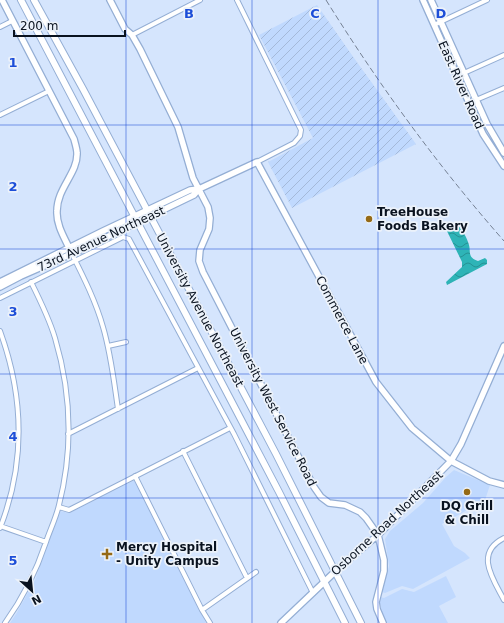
<svg xmlns="http://www.w3.org/2000/svg" width="504" height="623" viewBox="0 0 504 623" font-family="'DejaVu Sans',sans-serif">
  <style>
    .built { fill: #c0d9fe }
    .industrial { fill: url(#industrial-furrows) }
    .water { fill: url(#water-waves) }
    .lines { fill: none; stroke-linecap: round; stroke-linejoin: round }
    .street-casing { stroke: #94aed4; stroke-width: 6 }
    .secondary-casing { stroke: #94aed4; stroke-width: 8 }
    .primary-casing { stroke: #94aed4; stroke-width: 8 }
    .street { stroke: #fff; stroke-width: 4 }
    .secondary { stroke: #fff; stroke-width: 5.5 }
    .primary { stroke: #fff; stroke-width: 6 }
    .rail { stroke: #758194; stroke-width: 1; stroke-dasharray: 6 3; stroke-linecap: butt }
    .grid { fill: none; stroke: #1d4ed8; stroke-width: 1; stroke-opacity: 0.55 }
    .poi-dot { fill: #956a16; stroke: #ecf2fa; stroke-width: 1.5 }
    .labels { text-anchor: middle; dominant-baseline: central; stroke-width: 3.5; stroke-linejoin: round; paint-order: stroke }
    .street-label { font-size: 12px; fill: #09121f; stroke: #ecf2fa }
    .poi-label { font-size: 12px; font-weight: bold; fill: #09121f; stroke: #ecf2fa; text-anchor: start }
    .grid-label { font-size: 13px; text-anchor: middle; font-weight: bold; fill: #1d4ed8; stroke: #ecf2fa; stroke-width: 3.5; stroke-linejoin: round; paint-order: stroke }
  </style>
  <defs>
    <pattern id="industrial-furrows" width="10" height="10" patternUnits="userSpaceOnUse"><rect width="10" height="10" fill="#c0d9fe"/><path d="M-1 1l2-2M0 10L10 0M9 11l2-2" fill="none" stroke="#a4b9d9"/></pattern>
    <pattern id="water-waves" width="16" height="10" patternUnits="userSpaceOnUse"><rect width="16" height="10" fill="#2eb4b7"/><path d="M0 5q4-4 8 0t8 0" fill="none" stroke="#259194"/></pattern>
  </defs>
  <rect width="100%" height="100%" fill="#d5e5fd"/>
  <path class="built" d="M454,470L490,485L485,500L442,524L454,546L465,553L470,558L413,589L402,586L385,593L382,592L389,566L385,539L390,531L423,503L446,477Z
    M135,480L206,623H10L16,614L35,580L60,511L69,513Z
    M446,576L456,597L439,606L448,623H386L383,616L380,604V597L384,598L402,589L414,592Z"/>
  <path class="industrial" d="M317,5L354,58L416,144L292,208L268,162L313,138L259,35Z"/>
  <path class="water" d="M456,222C460,228 466,235 468,242C472,251 466,257 478,261L485,258L487,260V264L447,285L446,282L462,267V262L445,227Z"/>
  <g class="lines">
    <g class="street-casing">
      <path id="street" d="M237,0L301,130L300,136L294,143L257,162
        M434,25L487,0
        M0,27L12,21
        M132,35L200,0
        M464,73L504,55
        M476,100L504,88
        M0,115L49,91
        M72,254C84,278 96,302 103,327C111,354 114,382 118,409
        M0,298L123,237L129,239L234,434L313,593
        M0,331C24,397 26,462 0,528
        M108,346L126,342
        M68,434L198,368
        M183,451L247,578
        M135,476L202,610L210,623
        M59,507L69,510L73,508L230,428
        M0,526L46,542
        M504,538C474,553 493,579 504,600
        M202,610L256,572
        M5,623C23,598 36,572 46,542C50,530 56,518 59,505C73,450 71,392 55,338C49,318 40,300 31,282"/>
    </g>
    <g class="secondary-casing">
      <path id="secondary" d="M2,0L74,139C75,143 77,149 77,153C78,173 57,188 57,211C56,226 66,240 72,254
        M110,0L125,29L132,35L140,49L178,127L193,178L208,207L210,218L209,229L200,250L199,261L203,272L314,487L321,497L329,503L345,505L360,512L366,518L378,535L384,560V571L376,602L377,609L383,623
        M423,0L483,134L504,166
        M431,0L487,124L504,153
        M0,282L103,231L190,190L199,189L257,162L376,382L412,428L451,461L489,481L504,485
        M0,287L21,276L78,251L194,195L199,189
        M281,623L340,567L378,535L451,461L461,444L504,346"/>
    </g>
    <g class="primary-casing">
      <path id="primary" d="M21,0L279,492L345,623
        M34,0L83,89L209,327L276,454L361,623"/>
    </g>
    <use href="#street" class="street"/>
    <use href="#secondary" class="secondary"/>
    <use href="#primary" class="primary"/>
    <path class="rail" d="M326,0C379,85 438,166 504,241"/>
  </g>
  <path class="grid" d="M126,0V623M252,0V623M378,0V623M0,125H504M0,249H504M0,374H504M0,498H504"/>
  <g class="poi-dot">
    <circle cx="369" cy="219" r="4"/>
    <circle cx="467" cy="492" r="4"/>
    <path d="M105 548h4v4h4v4h-4v4h-4v-4h-4v-4h4z"/>
  </g>
  <g class="labels">
    <g class="street-label">
      <text transform="translate(461 85) rotate(66)">East River Road</text>
      <text transform="translate(101 239) rotate(-25)">73rd Avenue Northeast</text>
      <text transform="translate(200 310) rotate(62)">University Avenue Northeast</text>
      <text transform="translate(342 320) rotate(62)">Commerce Lane</text>
      <text transform="translate(273 407) rotate(63)">University West Service Road</text>
      <text transform="translate(387 523) rotate(-43)">Osborne Road Northeast</text>
    </g>
    <g class="poi-label">
      <text x="377" y="212">TreeHouse<tspan x="377" dy="14">Foods Bakery</tspan></text>
      <text x="467" y="506" text-anchor="middle">DQ Grill<tspan x="467" dy="14">&amp; Chill</tspan></text>
      <text x="116" y="547">Mercy Hospital<tspan x="116" dy="14">- Unity Campus</tspan></text>
    </g>
  </g>
  <g class="grid-label">
    <text x="189" y="18">B</text>
    <text x="315" y="18">C</text>
    <text x="441" y="18">D</text>
    <text x="13" y="67">1</text>
    <text x="13" y="191">2</text>
    <text x="13" y="316">3</text>
    <text x="13" y="441">4</text>
    <text x="13" y="565">5</text>
  </g>
  <g transform="translate(32 591) rotate(153)" stroke="#ecf2fa" stroke-width="3" paint-order="stroke">
  <path d="M0-3L7 15L0 10L-7 15Z" fill="#09121f"/>
  <text y="-6" font-size="11" font-weight="bold" text-anchor="middle" fill="#09121f">N</text>
  </g>
  <path d="M14 30v6h111v-6" fill="none" stroke="#09121f" stroke-width="2"/>
  <text x="20" y="30" font-size="12" fill="#09121f" stroke="#ecf2fa" stroke-width="3" paint-order="stroke">200 m</text>
</svg>
